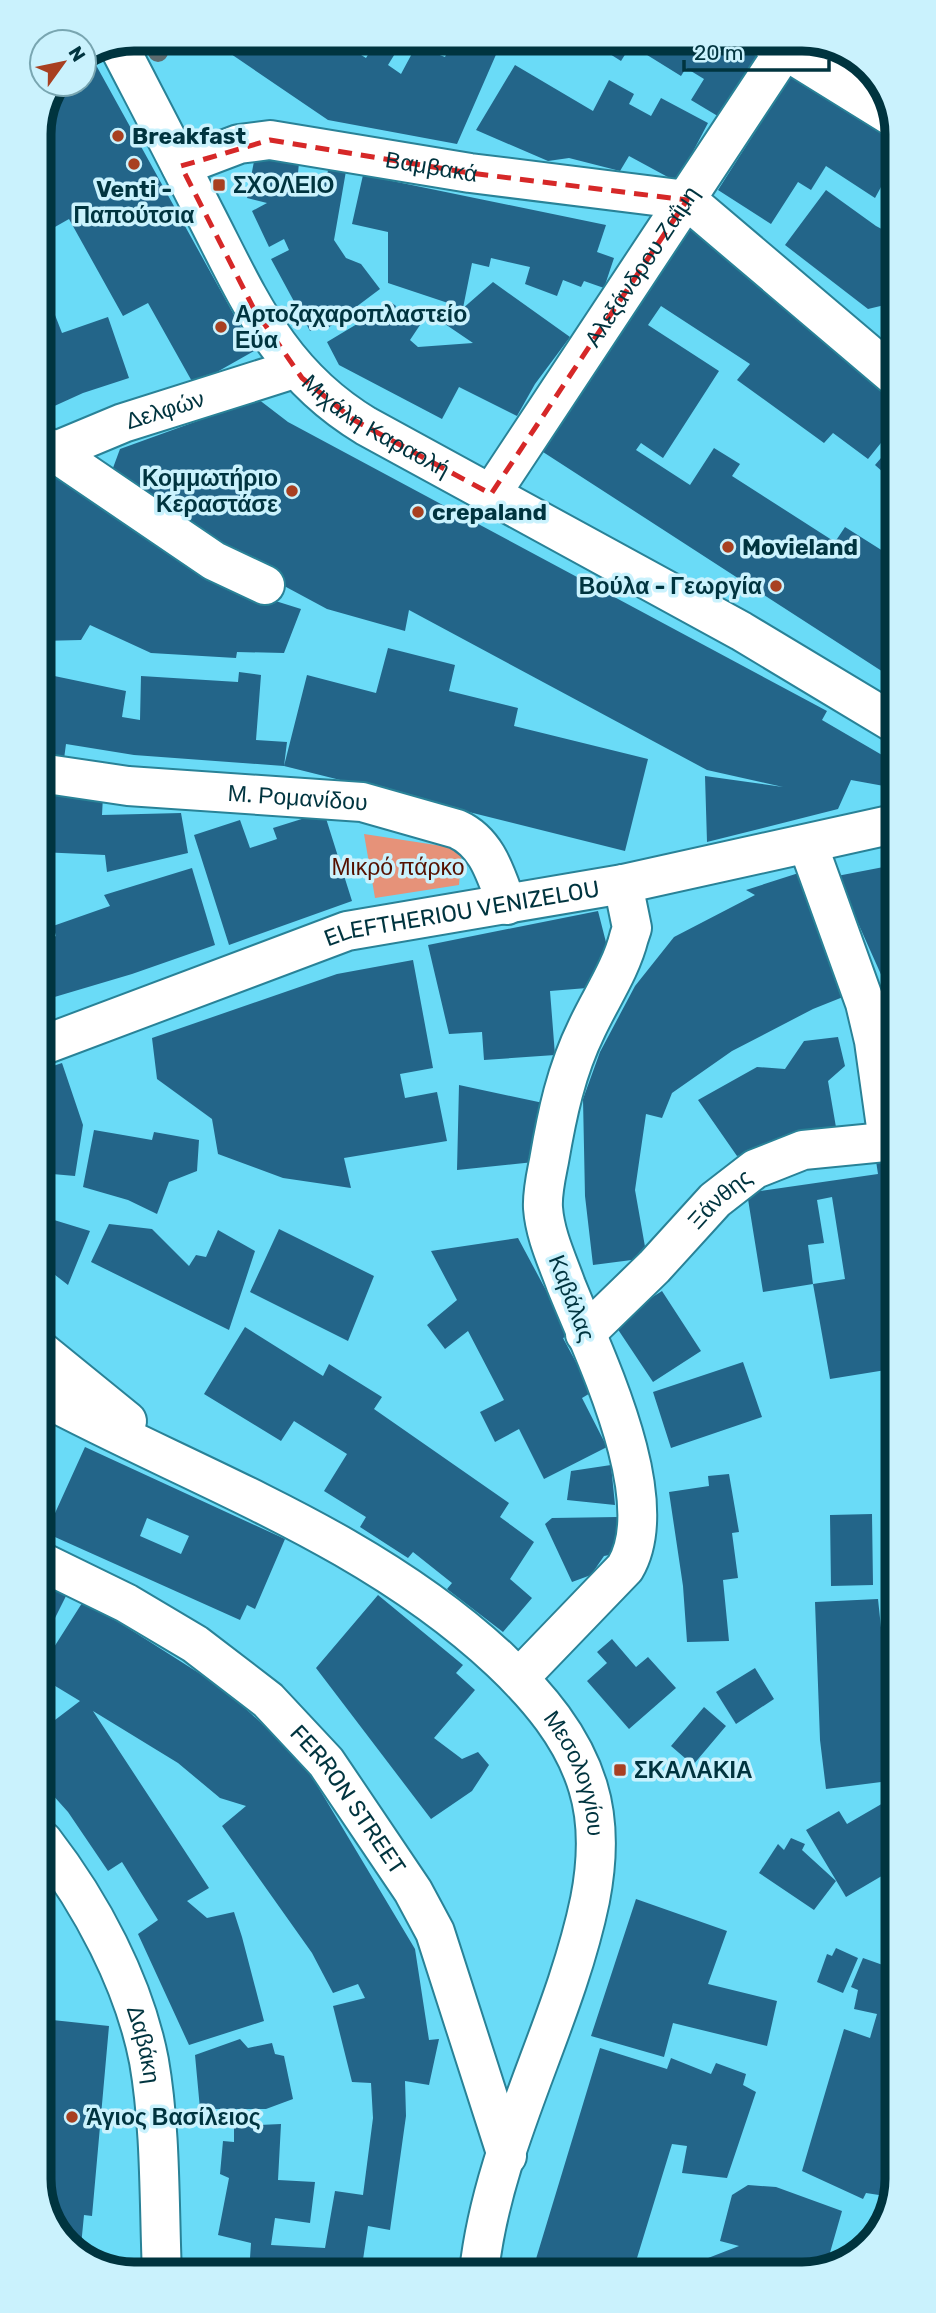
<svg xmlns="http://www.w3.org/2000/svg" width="936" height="2313" viewBox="0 0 936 2313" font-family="Rubik,sans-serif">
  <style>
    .green { fill: #e69279 }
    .building { fill: #236589; fill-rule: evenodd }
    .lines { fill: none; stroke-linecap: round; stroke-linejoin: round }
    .street-casing { stroke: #298297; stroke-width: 42 }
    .secondary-casing { stroke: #298297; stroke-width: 42 }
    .street { stroke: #fff; stroke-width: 38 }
    .secondary { stroke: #fff; stroke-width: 38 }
    .tree { fill: #5e6c6f }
    .marked { fill: none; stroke: #d62828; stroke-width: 5; stroke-dasharray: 14 9; stroke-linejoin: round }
    .poi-dot { fill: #a84021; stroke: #caf2fd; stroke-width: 2.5 }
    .labels { text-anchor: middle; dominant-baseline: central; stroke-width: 7; stroke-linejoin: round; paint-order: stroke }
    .poi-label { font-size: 23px; font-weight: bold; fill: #00343f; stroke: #caf2fd; text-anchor: start }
    .street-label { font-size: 23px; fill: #00343f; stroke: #caf2fd }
    .park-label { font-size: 23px; fill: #510; stroke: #caf2fd }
    .rim { fill: none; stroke: #00343f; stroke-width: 9 }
  </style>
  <rect width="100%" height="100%" fill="#6adbf7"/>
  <path class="green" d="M364,834L462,849L459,885L375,898Z"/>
  <path class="building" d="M209,39H335L366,58L377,40L396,52L388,65L401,74L416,46L445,57L453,39H471L498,50L457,144L328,120Z
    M586,39H741L761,51L721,118L691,100L704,79L686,68L681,76L631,45L621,61Z
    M836,49L860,59L864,64L860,71L833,54Z
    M91,56L254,351L194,385L148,303L123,316L69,219L39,236V128L59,84H84V59Z
    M515,65L593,111L609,80L634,94L629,104L651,116L661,98L708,123L677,182L629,156L620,171L569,158L548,161L476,130Z
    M794,71L893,139V195L881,187L875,198L826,166L811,190L798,182L771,224L718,190Z
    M255,156L299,163L298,173L326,178L329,167L346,171L334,240L346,258L361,264L380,289L328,328L325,322L310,331L271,259L289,250L284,239L269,247L252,211L267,203L247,198Z
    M363,175L606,225L597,252L614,258L604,288L584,281L581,287L563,280L557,296L525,284L530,267L491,258L489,267L472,263L463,308L388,283V232L352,224Z
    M826,190L876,226L893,235V303L868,309L785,245Z
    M698,215L893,378V428L868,459L833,433L824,443L737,380L750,364L661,306L648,325L719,371L663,458L641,443L636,450L690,485L714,448L740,464L732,476L835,542L845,527L894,558V679L543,452Z
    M493,282L570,337L535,384L517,416L459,387L442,419L339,365L327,342L392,303L396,306L394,311L420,325L410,340L418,347L473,343L445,324Z
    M55,315L62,333L108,317L129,378L83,393L39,413V318Z
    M258,399L288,422L827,711L822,720L894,762L884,786L851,780L838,809L707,842L705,776L783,787L707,770L409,610L405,631L327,609L219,551L110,476L120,449Z
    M893,444V481L875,465Z
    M61,474L250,593L301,609L284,653L237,652L236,658L151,653L90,625L81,640L40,641V485Z
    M388,648L455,665L449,691L518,708L514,726L648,759L625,851L284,766L307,675L376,693Z
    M239,672L261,675L256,740L287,742L284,766L134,755L66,744L64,759L40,755V673L126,691L122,717L140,720L141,676L238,682Z
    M40,781L103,796L102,815L181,813L188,853L107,872L105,855L40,852Z
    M324,812L352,901L229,945L194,835L240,820L250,848L277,839L273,828Z
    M894,865L895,974L883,979L837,876Z
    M192,868L215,945L132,974L41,1001V937L43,942L56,936L53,926L110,906L104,895Z
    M808,870L853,993L813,1009L732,1051L672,1093L662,1118L646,1114L635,1190L647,1258L593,1265L585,1196L583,1099L600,1052L635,986L674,937L755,895L746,890Z
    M598,911L609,954L587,988L550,991L555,1055L484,1060L482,1032L449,1034L428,945Z
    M413,960L433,1068L400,1074L405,1098L437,1092L447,1141L344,1158L351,1188L283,1178L218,1154L212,1119L157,1079L152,1038L337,974Z
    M895,983V1042L893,1043L884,989Z
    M838,1037L845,1066L828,1081L837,1133L737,1156L698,1100L757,1067L785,1069L804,1041Z
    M62,1063L83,1125L75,1176L41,1173V1070Z
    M459,1085L548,1104L534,1162L457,1170Z
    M94,1130L152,1140L154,1132L199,1140L197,1171L169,1182L157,1214L128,1200L83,1187Z
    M895,1158L896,1383L892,1369L830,1379L813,1284L845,1279L832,1197L817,1200L824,1243L808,1245L813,1284L763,1292L747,1193L878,1174L876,1161Z
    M41,1216L90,1231L68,1285L41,1264Z
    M109,1224L152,1229L189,1266L196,1255L206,1257L218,1230L255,1251L229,1330L91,1262Z
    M279,1229L374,1276L348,1341L250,1292Z
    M518,1238L570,1335L563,1338L592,1392L582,1398L607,1447L544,1479L519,1429L495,1442L480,1412L504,1400L468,1331L445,1349L427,1325L457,1300L431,1251Z
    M662,1291L701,1351L653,1382L613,1322Z
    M245,1327L323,1376L329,1364L382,1397L374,1409L509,1503L500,1517L534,1542L510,1579L532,1598L503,1632L447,1589L452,1583L413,1552L408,1558L360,1527L366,1517L324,1491L347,1454L294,1421L281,1441L204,1394Z
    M743,1362L762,1417L671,1448L653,1392Z
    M896,1436V1517H894L882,1439Z
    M85,1447L285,1539L255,1609L247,1605L240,1620L46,1533ZM147,1518L189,1536L181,1554L140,1536Z
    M611,1465L615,1505L567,1500L571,1471Z
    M729,1474L739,1532L732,1533L738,1578L723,1580L729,1641L687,1642L683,1586L669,1492L709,1486L708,1476Z
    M872,1514L873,1585L831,1586L830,1515Z
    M618,1517L615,1554L604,1556L591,1575L572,1582L545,1524L552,1518Z
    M42,1582L67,1594L42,1644Z
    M378,1595L463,1665L456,1673L475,1690L434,1738L462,1759L478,1752L489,1765L472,1791L431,1819L316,1668Z
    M878,1599L897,1780L826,1789L820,1740L815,1602Z
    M84,1600L224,1689L302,1760L415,1949L429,2040L439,2039L429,2085L405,2081L406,2116L390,2230L368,2226L361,2273H249L251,2243L218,2235L229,2178L220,2174L223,2141L234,2142V2126L281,2124L278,2180L315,2182L310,2223L275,2218L271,2245L325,2248L335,2191L363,2195L373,2118L371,2083L352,2082L333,2006L365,1998L358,1984L333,1993L312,1953L222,1826L246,1806L220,1798L178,1763L93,1711L209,1888L187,1901L207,1918L234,1912L242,1937L264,2021L189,2045L138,1934L158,1920L122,1862L108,1871L68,1812L42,1783V1714L51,1723L80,1701L42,1678V1666Z
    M612,1639L636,1667L648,1657L676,1688L629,1729L587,1681L607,1663L597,1652Z
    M755,1668L774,1699L736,1724L716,1692Z
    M704,1707L726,1726L693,1765L671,1746Z
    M897,1795V1867L846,1897L806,1830L839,1811L847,1824Z
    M791,1838L805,1844L802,1850L836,1881L814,1910L759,1873L778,1844L784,1850Z
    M636,1899L727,1931L708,1984L777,2001L767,2046L673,2023L664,2057L591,2036Z
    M836,1948L858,1958L843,1993L817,1982L827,1954L832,1956Z
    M863,1958L897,1970V2156L879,2195L866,2193L863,2199L802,2171L844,2029L870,2038L877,2014L854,2009L858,1990L851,1987Z
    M43,2019L109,2026L92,2216L84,2215L80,2256L76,2254L43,2209Z
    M240,2039L248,2048L272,2043L275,2054L284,2056L293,2099L266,2109H200L195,2055Z
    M600,2048L667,2069L671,2058L711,2074L716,2063L746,2074L743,2085L756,2092L727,2178L682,2173L687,2146L672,2144L633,2271L532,2272Z
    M748,2185L776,2187L842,2211L825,2270H698L703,2260L739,2246L720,2241L732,2195Z"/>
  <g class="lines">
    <g class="street-casing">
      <g id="street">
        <path d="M767,39L893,117"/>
        <path id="s1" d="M181,166L239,144L270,140L470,173L687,200L893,375"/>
        <path d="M39,442L214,561L265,585"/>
        <path id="s2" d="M39,458L123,423L294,369"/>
        <path id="s3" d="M491,494L792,39"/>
        <path id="s4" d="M40,773L128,786L362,802L457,829C488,843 496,876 507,905"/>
        <path d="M808,845L865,1003L874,1041L888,1141"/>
        <path id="s5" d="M41,1046L347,931L623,884L894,824"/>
        <path id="s6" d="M585,1334L654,1267L715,1200L755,1169L803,1150L895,1141"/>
        <path id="s7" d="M42,1562L126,1603L195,1644L268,1700L326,1762L413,1891L435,1932L507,2156"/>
        <path d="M519,1678L625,1568C666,1499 594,1355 566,1285C557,1260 545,1235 543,1208C542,1193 546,1176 549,1161C557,1114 566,1071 587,1028C601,998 621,969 629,937L632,928L623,884"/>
        <path id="s8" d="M43,1841C91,1903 134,1983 149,2061C161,2130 159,2204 162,2274"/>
      </g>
    </g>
    <g class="secondary-casing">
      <g id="secondary">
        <path id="s9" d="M118,45C147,101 176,156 204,212C249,299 278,373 366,426L741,631L894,723"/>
        <path d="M41,1351L127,1421"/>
        <path id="s10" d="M42,1396C198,1479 369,1537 501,1661C538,1696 573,1737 588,1787C599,1823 597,1864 590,1900C564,2026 493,2143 479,2272"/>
      </g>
    </g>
    <use href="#street" class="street"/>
    <use href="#secondary" class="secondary"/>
  </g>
  <circle class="tree" cx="158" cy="52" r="10"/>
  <path class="marked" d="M270,140L470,173L687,200L491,494L354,420L302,378L254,309L181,166Z"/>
  <g class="poi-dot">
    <circle cx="118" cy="136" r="7"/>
    <circle cx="134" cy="164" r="7"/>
    <rect x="212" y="178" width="14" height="14" rx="3.5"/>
    <circle cx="221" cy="327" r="7"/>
    <circle cx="292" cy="491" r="7"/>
    <circle cx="418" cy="512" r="7"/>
    <circle cx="728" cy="547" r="7"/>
    <circle cx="776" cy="586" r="7"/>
    <rect x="613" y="1763" width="14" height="14" rx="3.5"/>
    <circle cx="72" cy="2117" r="7"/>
  </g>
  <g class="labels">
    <g class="poi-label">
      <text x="132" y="136">Breakfast</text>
      <text x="233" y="185">ΣΧΟΛΕΙΟ</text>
      <text x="134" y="189" text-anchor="middle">Venti -<tspan x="134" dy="26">Παπούτσια</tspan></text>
      <text x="235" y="314">Αρτοζαχαροπλαστείο<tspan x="235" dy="26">Εύα</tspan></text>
      <text x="278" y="478" text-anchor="end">Κομμωτήριο<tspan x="278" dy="26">Κεραστάσε</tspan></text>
      <text x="432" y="512">crepaland</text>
      <text x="742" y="547">Movieland</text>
      <text x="762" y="586" text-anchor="end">Βούλα - Γεωργία</text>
      <text x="634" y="1770">ΣΚΑΛΑΚΙΑ</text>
      <text x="86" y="2117">Άγιος Βασίλειος</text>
    </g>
    <g class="street-label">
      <text stroke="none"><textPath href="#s1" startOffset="257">Βαμβακά</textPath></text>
      <text stroke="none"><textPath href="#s3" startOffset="273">Αλεξάνδρου Ζαΐμη</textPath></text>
      <text stroke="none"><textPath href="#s2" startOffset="135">Δελφών</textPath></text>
      <text stroke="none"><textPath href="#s9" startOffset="469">Μιχάλη Καραολή</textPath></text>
      <text stroke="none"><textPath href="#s4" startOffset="259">Μ. Ρομανίδου</textPath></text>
      <text stroke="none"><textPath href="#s5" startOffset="443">ELEFTHERIOU VENIZELOU</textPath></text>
      <text stroke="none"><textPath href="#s6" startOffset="191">Ξάνθης</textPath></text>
      <text transform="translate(572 1298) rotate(69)">Καβάλας</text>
      <text stroke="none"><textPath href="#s10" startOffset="670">Μεσολογγίου</textPath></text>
      <text stroke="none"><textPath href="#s7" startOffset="394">FERRON STREET</textPath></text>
      <text stroke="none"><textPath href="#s8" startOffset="229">Δαβάκη</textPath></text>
    </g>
    <g class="park-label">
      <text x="398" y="867">Μικρό πάρκο</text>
    </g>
  </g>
  <path d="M0 0H936V2313H0ZM134 51H802A83 83 0 0 1 885 134V2179A83 83 0 0 1 802 2262H134A83 83 0 0 1 51 2179V134A83 83 0 0 1 134 51Z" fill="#caf2fd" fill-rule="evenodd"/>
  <path class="rim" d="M134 51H802A83 83 0 0 1 885 134V2179A83 83 0 0 1 802 2262H134A83 83 0 0 1 51 2179V134A83 83 0 0 1 134 51Z"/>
  <g transform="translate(63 63) rotate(57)"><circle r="33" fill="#caf2fd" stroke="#79a6b1" stroke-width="2"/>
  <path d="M0-5L12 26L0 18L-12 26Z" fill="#a84021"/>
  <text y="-10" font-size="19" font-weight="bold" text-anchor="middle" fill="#00343f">N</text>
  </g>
  <path d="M684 60v10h145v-10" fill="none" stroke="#00343f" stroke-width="3.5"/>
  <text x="694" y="60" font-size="21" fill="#00343f" stroke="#caf2fd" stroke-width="5" paint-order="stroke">20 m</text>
</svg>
